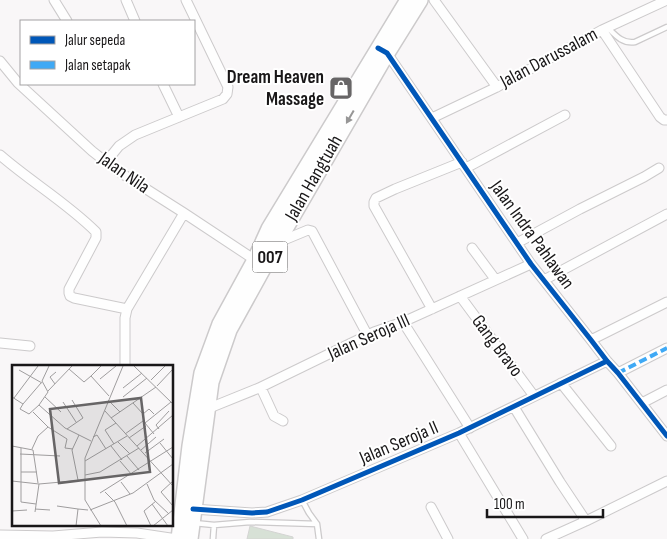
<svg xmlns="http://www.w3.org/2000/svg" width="667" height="539" viewBox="0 0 667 539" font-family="'Sofia Sans Condensed',sans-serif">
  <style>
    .building { fill: #d7e1d6; stroke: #d4d4d3 }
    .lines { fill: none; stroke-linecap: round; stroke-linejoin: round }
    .service-casing { stroke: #cccacb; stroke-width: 7 }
    .minor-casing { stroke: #cccacb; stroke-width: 11 }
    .trunk-casing { stroke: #cccacb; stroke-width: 18 }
    .service { stroke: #fefefe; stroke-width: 4.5 }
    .minor { stroke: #fefefe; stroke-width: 9 }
    .trunk { stroke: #fefefe; stroke-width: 15 }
    .quiet { stroke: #3fa9f5; stroke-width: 4; stroke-dasharray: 8 4; stroke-linecap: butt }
    .cycleway-casing { stroke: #fff; stroke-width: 8 }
    .cycleway { stroke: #0057b8; stroke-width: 5 }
    .oneway { fill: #979696 }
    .labels { text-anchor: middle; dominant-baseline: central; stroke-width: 4; stroke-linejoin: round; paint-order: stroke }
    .shield { fill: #fff; stroke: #5e5d5d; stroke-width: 1 }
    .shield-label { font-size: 18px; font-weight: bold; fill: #191718 }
    .street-label { font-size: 19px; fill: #191718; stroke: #fff }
    .poi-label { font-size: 19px; font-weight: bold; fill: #191718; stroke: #fff; text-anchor: end }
    .inset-road { fill: none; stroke: #9f9d9e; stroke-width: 1 }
    .view { fill: #676566; fill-opacity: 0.15; stroke: #676566; stroke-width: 2.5 }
    .inset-edge { fill: none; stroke: #191718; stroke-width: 2.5 }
  </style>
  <rect width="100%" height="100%" fill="#f9f7f8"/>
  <path class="building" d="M250,526L293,537V539H247Z"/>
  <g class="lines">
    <g class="service-casing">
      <path id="service" d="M608,28C616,36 623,44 635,42L667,27
        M302,500L309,513L317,524L319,539
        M194,523L214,525L250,522L317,524
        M213,539L214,525"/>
    </g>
    <g class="minor-casing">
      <path id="minor" d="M54,0L67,21
        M126,0L135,21
        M434,0L497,87
        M602,30L660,117L664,120H667
        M385,52L387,53L531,264L591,340L607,361L618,373L667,436
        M0,61L18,83L92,151L106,162L121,173L184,213L258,262
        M163,84L179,117
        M432,118L497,87L602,30L667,0
        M0,155C31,182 67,203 96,232V238L69,289V293L70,296L74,298L127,309
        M106,162L119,146L135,135L223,99L227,94L228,87L186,0
        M466,168L565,115
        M279,242L308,230L312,231L368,336
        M517,243L580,209L644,177L659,168
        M472,248L495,279
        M544,280L667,214
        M460,296L534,396
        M432,309L374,206V202L376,198L395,189L462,162
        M403,322L470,428
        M591,340L667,302
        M0,343L30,346
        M125,366V318L127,309L184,213
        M618,373L667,348
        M561,383L611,446
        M259,388L262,390L274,416L283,421
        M642,403L667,390
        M514,407L560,482L586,521
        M207,409L259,388L374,332L403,322L531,264
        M459,433L523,539
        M431,507L448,539
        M193,509L252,513L267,512L302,500L459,433L607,361
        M0,535L53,536L102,532L137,533L177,539
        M546,539L586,521L667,481"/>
    </g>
    <g class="trunk-casing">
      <path id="trunk" d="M179,539L190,446L202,373L220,324L255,260L269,229L408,0
        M190,539L211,382L229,330L277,243L387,53L420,0"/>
    </g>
    <use href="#service" class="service"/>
    <use href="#minor" class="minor"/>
    <use href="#trunk" class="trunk"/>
    <path class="quiet" d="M618,373L667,348"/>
    <g class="cycleway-casing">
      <path id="cycleway" d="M378,48L387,53L531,264L591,340L607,361L618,373L667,436
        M193,509L252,513L267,512L302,500L459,433L607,361"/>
    </g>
    <use href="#cycleway" class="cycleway"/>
  </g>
  <defs><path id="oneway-solid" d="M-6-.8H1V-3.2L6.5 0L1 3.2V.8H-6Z" transform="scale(1.25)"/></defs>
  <use class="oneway" href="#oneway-solid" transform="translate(350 117) rotate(120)"/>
  <defs>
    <g id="shop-square" transform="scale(1.25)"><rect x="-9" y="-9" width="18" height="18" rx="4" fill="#676566" stroke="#fff"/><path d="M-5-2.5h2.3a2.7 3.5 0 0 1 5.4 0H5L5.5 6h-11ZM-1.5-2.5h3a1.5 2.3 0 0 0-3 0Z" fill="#fff"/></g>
  </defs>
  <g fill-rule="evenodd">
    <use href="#shop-square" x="341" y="88"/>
  </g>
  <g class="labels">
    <rect class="shield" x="252.5" y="241.5" width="35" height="31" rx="4"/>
    <g class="shield-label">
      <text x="270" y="257">007</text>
    </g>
    <g class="street-label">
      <text transform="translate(549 58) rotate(-28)">Jalan Darussalam</text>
      <text transform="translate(124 173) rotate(35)">Jalan Nila</text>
      <text transform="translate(314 178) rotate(-60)">Jalan Hangtuah</text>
      <text transform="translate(532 235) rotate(54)">Jalan Indra Pahlawan</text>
      <text transform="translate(369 337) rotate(-24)">Jalan Seroja III</text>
      <text transform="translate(497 346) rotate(53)">Gang Bravo</text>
      <text transform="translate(399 443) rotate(-23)">Jalan Seroja II</text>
    </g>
    <g class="poi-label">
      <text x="324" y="77">Dream Heaven<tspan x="324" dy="22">Massage</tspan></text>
    </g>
  </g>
  <g transform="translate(12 365)">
    <rect width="161" height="161" fill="#f9f7f8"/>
    <path class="inset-road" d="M37,1L30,16L36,27L27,40L53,63L79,76M89,1L79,11L97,31M122,1L161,39M57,4L72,17L79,11M7,5L30,18M88,14L104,1M139,15L153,1M43,19L38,12L44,7M145,21L161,4M111,23L130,8M36,26L60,1M0,32L11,39L29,18M33,32L49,47M111,32L135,13M2,33L26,1M96,35L108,47M51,37L64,57M121,38L131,49L137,44L142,49M11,39L8,44L17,49L27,40M93,46L161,121M21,47L36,62M99,53L144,22M55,64L71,53L60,35M147,64L144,60L157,46M113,69L131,56M142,69L133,58L159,37M81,72L85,70L94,84M117,73L134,61M106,77L118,89M148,78L161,94M102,79L93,65L104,58M0,81L21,85L26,118M99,81L110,95M125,81L161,50M9,83V137L24,139M20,84L26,71L36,62L55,74L53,83L61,84M129,85L144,72M133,88L152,74M8,89L48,91M115,91L127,105M73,96L115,71M108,96L120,110M9,107H25M73,110L88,107L127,83M66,115L60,85L67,70M0,116L27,119L72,115M161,116L149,127L161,141M109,117L118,129M135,119L142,135L157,149M93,127L103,137L115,161M88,128L161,82M140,139L156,161M45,141L66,144M23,144L38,145M78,145L121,128L161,99M0,146L15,145M23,147L27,119M64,161L66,144L76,145M89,161L73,135V93L111,1M139,161L132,146L144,136M141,161L161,145"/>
    <path class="view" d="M129,33L138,107L47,118L38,44Z"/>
    <rect width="161" height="161" class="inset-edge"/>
  </g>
  <rect x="20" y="20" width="175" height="65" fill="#ffffff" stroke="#a3a2a3"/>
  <rect x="30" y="36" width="25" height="8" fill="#0057b8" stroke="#a3a2a3"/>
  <text x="65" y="45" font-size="15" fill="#191718">Jalur sepeda</text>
  <rect x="30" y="61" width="25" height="8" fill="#3fa9f5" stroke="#a3a2a3"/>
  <text x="65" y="70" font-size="15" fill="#191718">Jalan setapak</text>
  <path d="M487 509v8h116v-8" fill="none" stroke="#191718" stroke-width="2.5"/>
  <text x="494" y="509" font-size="15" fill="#191718" stroke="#ffffff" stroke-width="4" paint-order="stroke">100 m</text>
</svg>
